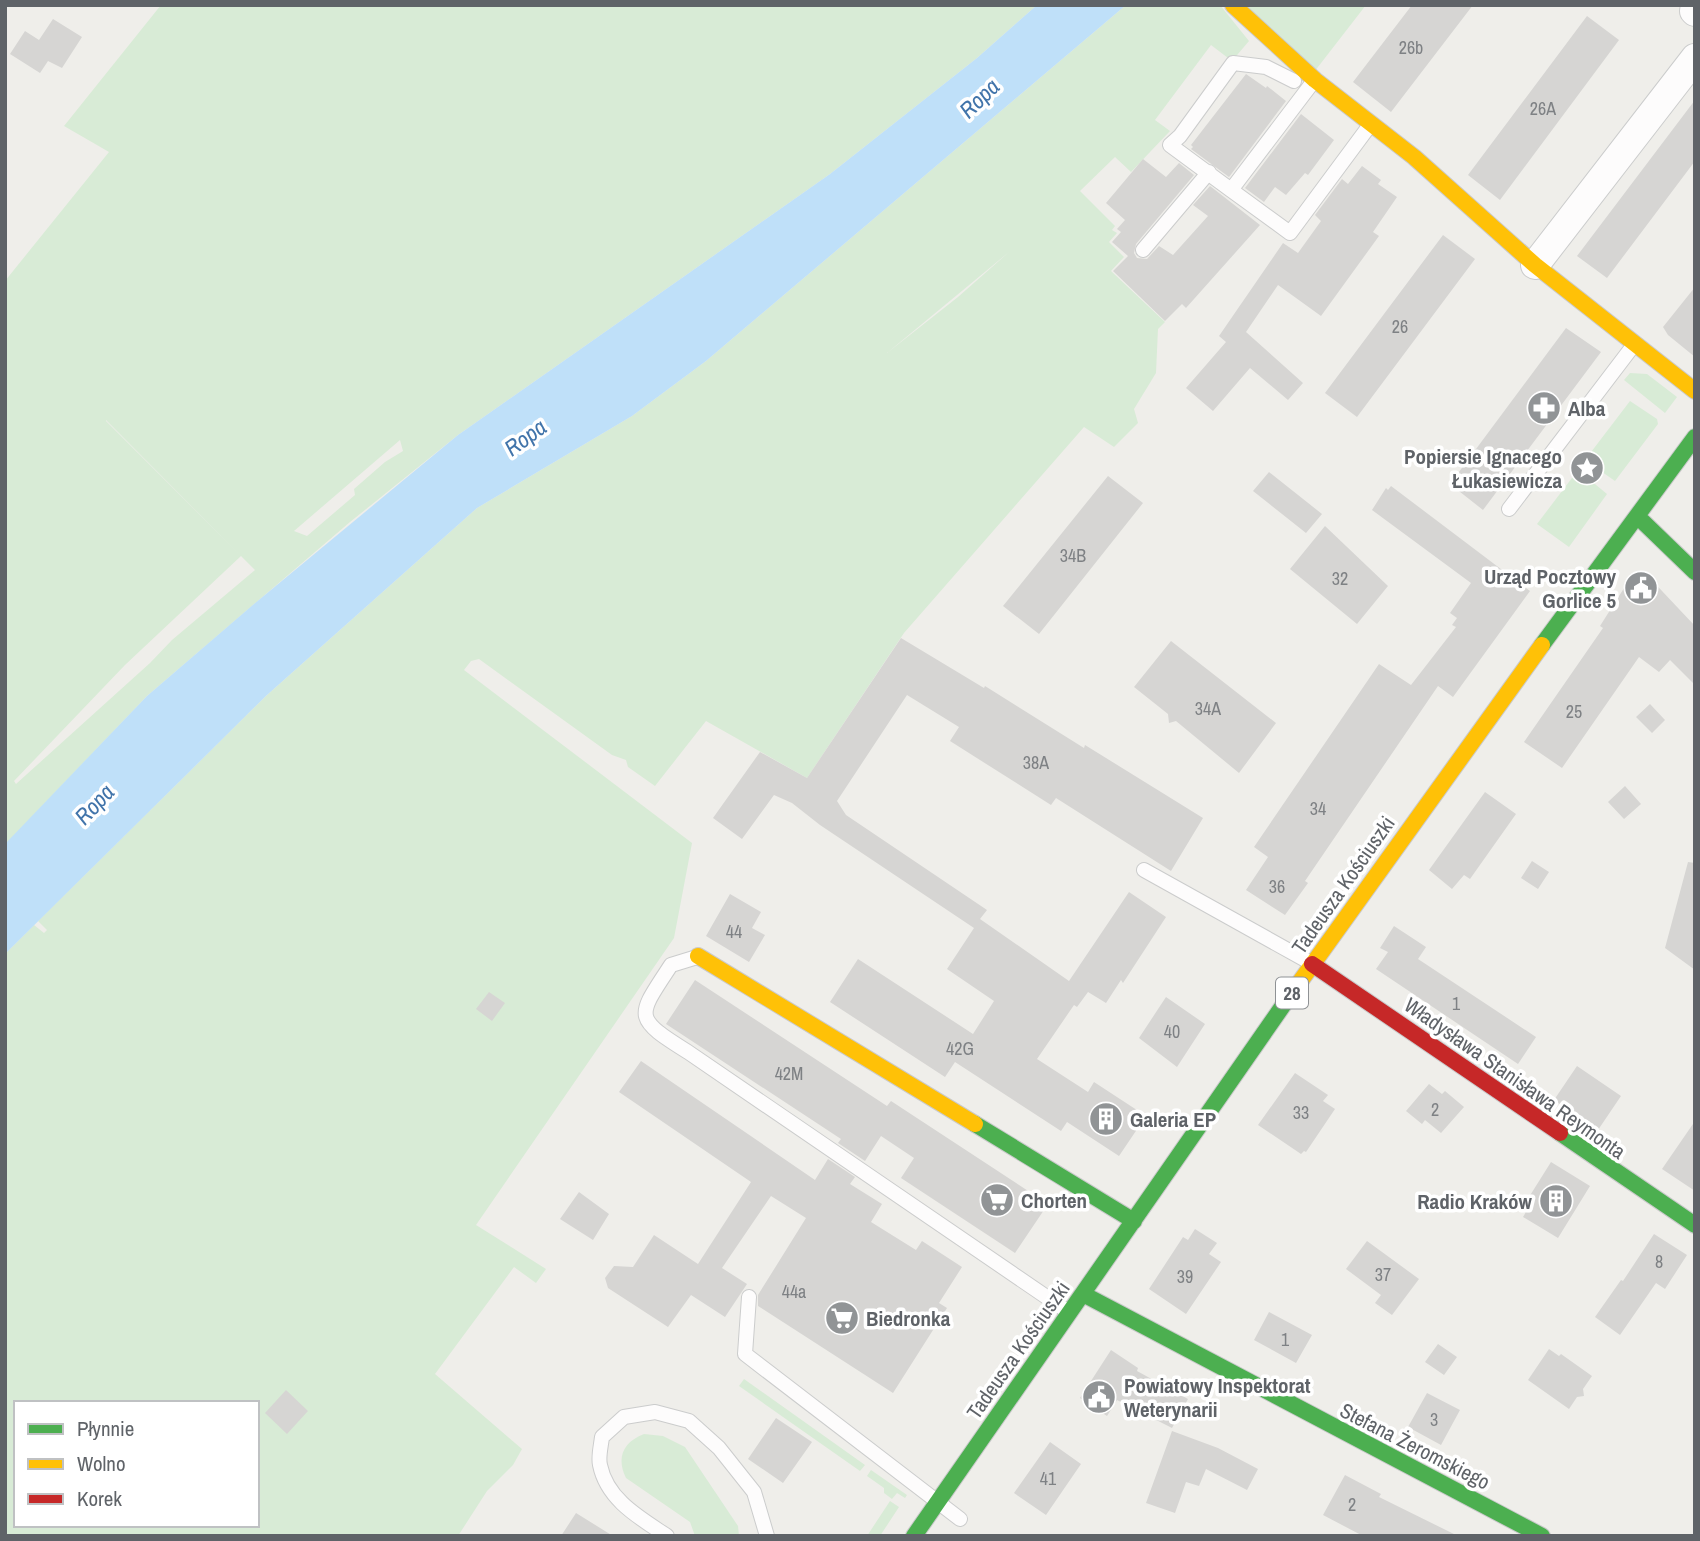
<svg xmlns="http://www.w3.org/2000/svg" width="1700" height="1541" viewBox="0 0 1700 1541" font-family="'Archivo Narrow',sans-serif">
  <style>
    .green { fill: #d8ebd6; fill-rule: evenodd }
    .water { fill: #bfe0f9 }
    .building { fill: #d6d5d3 }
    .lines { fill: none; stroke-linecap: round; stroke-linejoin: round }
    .lane-casing { stroke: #cbcccc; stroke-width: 16 }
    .street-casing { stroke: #cbcccc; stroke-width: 30 }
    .fast-casing { stroke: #cacacb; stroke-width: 18 }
    .slow-casing { stroke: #cacacb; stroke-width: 18 }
    .jam-casing { stroke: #cacacb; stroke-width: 18 }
    .lane { stroke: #fdfcfc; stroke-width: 14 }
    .street { stroke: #fdfcfc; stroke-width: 28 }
    .fast { stroke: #4caf50; stroke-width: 16 }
    .slow { stroke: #ffc107; stroke-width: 16 }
    .jam { stroke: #c62828; stroke-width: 16 }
    .labels { text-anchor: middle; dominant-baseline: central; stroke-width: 7; stroke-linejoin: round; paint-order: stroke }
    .number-label { font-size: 18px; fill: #7e8184 }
    .shield { fill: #fff; stroke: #8f9295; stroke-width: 2 }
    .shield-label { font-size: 19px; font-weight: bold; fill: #5f6368 }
    .poi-label { font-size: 21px; font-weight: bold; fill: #5f6368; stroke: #fff; text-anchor: start }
    .street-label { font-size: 21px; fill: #5f6368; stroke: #fff }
    .water-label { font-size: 23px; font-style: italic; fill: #4174aa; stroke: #fff }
  </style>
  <rect width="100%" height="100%" fill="#efeeea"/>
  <path class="green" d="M161,5L967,7L1037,5L977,58L830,174L458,435L350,522L147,696L5,845V281L109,152L64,126ZM106,420L238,553L106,421ZM400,440L403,451L385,462L354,489L355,495L307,536L294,531ZM241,556L255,570L172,640L150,663L16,784L14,781L125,665Z
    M1126,5H1220L1249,41L1232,61L1211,45L1155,120L1170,131L1131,172L1115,157L1080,191L1115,226L1112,230L1117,233L1109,242L1124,257L1111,271L1165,322L1158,329L1156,373L1134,409L1138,423L1114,447L1084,427L904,633L807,778L706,721L655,786L628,767L626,760L612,755L479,659L471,661L464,670L692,843L674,938L476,1225L546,1269L536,1283L514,1267L435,1374L522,1449L513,1465L487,1491L458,1536H5V954L34,925L44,933L47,930L38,921L267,695L477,508L632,416L706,361ZM1009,252L958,297L887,353ZM16,1403H257V1525H16Z
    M1233,5H1366L1311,76Z
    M1630,373L1647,374L1677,397L1665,413L1624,380Z
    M1630,401L1657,419L1658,424L1615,481L1585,460Z
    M1578,470L1607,494L1569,547L1537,524Z
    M744,1379L865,1465L860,1471L739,1386Z
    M644,1434L663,1436L685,1447L738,1526L739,1536H695L690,1522L626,1478C616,1458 623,1442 644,1434Z
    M871,1470L907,1495L905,1498L897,1493L892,1499L884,1493V1488L867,1476Z
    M890,1501L899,1507L880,1536H867Z"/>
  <path class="water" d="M1037,5H1126L706,361L632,416L477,508L267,695L5,954V844L147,696L254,604L458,435L830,174L977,58Z"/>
  <path class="building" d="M1412,5H1473L1391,112L1353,82Z
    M1587,16L1619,40L1500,200L1468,175Z
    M53,19L82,37L62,68L48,61L40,73L10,54L25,31L39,40Z
    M1246,74L1266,88L1267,86L1286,101L1229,177L1191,149L1193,147L1191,145Z
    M1695,100V161L1607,278L1577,256Z
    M1301,114L1334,140L1308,175L1305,173L1286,195L1275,187L1264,202L1245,188Z
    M1143,159L1166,177L1179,163L1194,175L1136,244L1134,253L1137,258L1147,259L1159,246L1173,255L1208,216L1193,205L1210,186L1260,225L1186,308L1182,304L1165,321L1113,271L1128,256L1112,242L1121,232L1117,229L1125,220L1106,203Z
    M1362,166L1381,180L1378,184L1397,197L1373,232L1379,236L1321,316L1278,285L1246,332L1303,383L1288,400L1250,368L1213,411L1186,388L1226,342L1219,336L1283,243L1298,253L1321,221L1315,215L1342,179L1348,184Z
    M1443,235L1475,259L1357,417L1325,393Z
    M1695,287V357L1668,335L1663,327Z
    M1566,328L1601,352L1483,510L1450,484Z
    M1269,472L1322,514L1306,533L1253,491Z
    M1108,476L1143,503L1039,634L1003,606Z
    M1391,486L1530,591L1453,697L1438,686L1305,881L1308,883L1285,915L1246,890L1268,857L1254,847L1379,664L1411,685L1456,627L1452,625L1457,618L1450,613L1471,583L1372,510L1386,488L1388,490Z
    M1325,526L1388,586L1357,624L1290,569Z
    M1633,574H1646L1695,626V685L1670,660L1659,672L1639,657L1562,768L1524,742L1603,628L1600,626Z
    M901,638L984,688L985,686L1084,748L1085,745L1203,818L1171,871L1056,798L1051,805L950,741L959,727L907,695L837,801L846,815L987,910L980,919L1069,981L1129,892L1166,917L1123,983L1121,980L1106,1003L1088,992L1077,1007L1074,1005L1037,1059L1088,1092L1094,1082L1146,1116L1119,1156L1067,1122L1061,1131L955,1062L945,1077L830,1002L858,959L973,1034L994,1001L947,969L974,928L820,825L792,803L774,795L742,839L713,818L760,752L807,778Z
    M1171,641L1276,723L1239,773L1176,721L1169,723L1168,714L1134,687Z
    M1650,704L1665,720L1652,733L1636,717Z
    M1625,786L1641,804L1624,819L1608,802Z
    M1485,792L1516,814L1470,879L1464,875L1452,889L1429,870Z
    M1532,861L1549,872L1538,889L1521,878Z
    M1688,862L1695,863V970L1665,948Z
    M730,894L761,912L752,928L765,935L749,962L706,936Z
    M1394,926L1426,947L1418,959L1536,1037L1518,1064L1376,969L1388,952L1380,948Z
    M695,980L887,1106L891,1101L1048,1204L1015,1253L901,1178L914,1158L881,1136L865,1161L838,1143L841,1139L666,1024Z
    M489,992L505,1003L492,1021L476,1009Z
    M1166,997L1205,1024L1177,1067L1139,1038Z
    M641,1061L815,1180L828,1159L855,1177L850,1184L882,1204L871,1222L916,1250L922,1241L962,1267L939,1303L947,1308L893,1393L758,1306V1295L806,1218L771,1196L722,1268L747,1284L725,1317L691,1295L668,1327L608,1288L605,1278L614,1266L633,1267L654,1235L698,1264L751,1182L619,1092Z
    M1577,1066L1621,1096L1598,1130L1554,1100Z
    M1295,1073L1328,1095L1323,1101L1335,1109L1306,1152L1304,1151L1301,1154L1258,1125Z
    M1429,1084L1442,1094L1445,1091L1464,1107L1441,1133L1425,1120L1422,1124L1406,1111Z
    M1695,1121V1191L1662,1169Z
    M1551,1162L1590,1186L1558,1238L1523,1217L1529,1207L1524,1205Z
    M579,1192L609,1214L593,1240L560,1219Z
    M1195,1229L1217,1243L1209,1254L1221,1262L1186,1314L1149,1289L1183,1237L1188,1240Z
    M1654,1234L1687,1255L1665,1289L1656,1283L1620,1335L1595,1317L1621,1280L1623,1281Z
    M1367,1241L1419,1279L1392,1315L1375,1303L1381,1295L1346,1269Z
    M1269,1312L1312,1335L1296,1363L1254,1340Z
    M1438,1344L1457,1357L1444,1375L1425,1362Z
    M1549,1349L1559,1356L1561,1354L1592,1376L1583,1389L1584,1396L1577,1397L1569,1409L1528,1380Z
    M1111,1350L1138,1368L1137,1371L1188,1399L1172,1428L1117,1400L1107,1416L1080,1398Z
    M286,1390L308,1411L287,1434L265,1413Z
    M1427,1393L1460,1410L1441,1445L1408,1427Z
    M776,1418L812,1442L783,1483L748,1459Z
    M1172,1431L1218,1448L1258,1469L1247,1490L1206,1469L1199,1486L1186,1482L1175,1513L1146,1503Z
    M1050,1442L1081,1464L1046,1515L1014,1493Z
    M1345,1475L1381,1494L1379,1497L1458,1536H1363L1323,1515Z
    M576,1513L613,1536H561Z"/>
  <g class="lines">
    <g class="lane-casing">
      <path id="lane" d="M1313,82L1231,190L1290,233L1370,125
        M1231,190L1170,145L1180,136L1233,63L1266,67L1294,81
        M1143,250L1209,172
        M1509,509L1633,346
        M1144,870L1311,963
        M697,957L671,965C637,1017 632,1017 688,1052L1067,1311
        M749,1297L745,1354L960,1519
        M667,1536C640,1518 607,1500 600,1465C598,1457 601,1446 602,1437L624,1417L655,1412L689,1421L719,1448L754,1492L767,1536"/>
    </g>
    <g class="street-casing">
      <path id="street" d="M1694,11L1695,12
        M1535,265L1695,58"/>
    </g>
    <g class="fast-casing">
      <path id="fast" d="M1637,516L1695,572
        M1542,645L1695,437
        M975,1124L1134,1221
        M1560,1133L1695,1225
        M1083,1294L1542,1536
        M914,1536L1289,997"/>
    </g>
    <g class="slow-casing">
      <path id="slow" d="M1233,5L1315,80L1414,157L1535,265L1695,391
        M698,956L975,1124
        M1289,997L1542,645"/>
    </g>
    <g class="jam-casing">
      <path id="jam" d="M1312,964L1560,1133"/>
    </g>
    <use href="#lane" class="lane"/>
    <use href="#street" class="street"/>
    <use href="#fast" class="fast"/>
    <use href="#slow" class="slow"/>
    <use href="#jam" class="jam"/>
  </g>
  <defs>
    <g id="pharmacy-disc" transform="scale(1.75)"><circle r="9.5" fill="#919496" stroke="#fff"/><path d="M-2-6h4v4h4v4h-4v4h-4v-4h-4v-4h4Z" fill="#fff"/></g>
    <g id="sight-disc" transform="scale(1.75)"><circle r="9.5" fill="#919496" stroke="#fff"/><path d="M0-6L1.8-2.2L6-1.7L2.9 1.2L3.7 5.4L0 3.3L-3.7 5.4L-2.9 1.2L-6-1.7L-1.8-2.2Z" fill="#fff"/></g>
    <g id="civic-disc" transform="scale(1.75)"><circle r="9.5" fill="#919496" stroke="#fff"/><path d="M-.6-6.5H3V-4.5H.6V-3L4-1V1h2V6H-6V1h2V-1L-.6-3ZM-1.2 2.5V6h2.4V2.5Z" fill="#fff"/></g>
    <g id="building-disc" transform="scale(1.75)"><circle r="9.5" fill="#919496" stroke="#fff"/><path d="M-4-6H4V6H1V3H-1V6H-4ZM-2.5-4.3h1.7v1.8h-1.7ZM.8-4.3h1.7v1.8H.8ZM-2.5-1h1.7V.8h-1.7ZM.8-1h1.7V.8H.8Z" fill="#fff"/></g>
    <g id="supermarket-disc" transform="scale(1.75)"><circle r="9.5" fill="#919496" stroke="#fff"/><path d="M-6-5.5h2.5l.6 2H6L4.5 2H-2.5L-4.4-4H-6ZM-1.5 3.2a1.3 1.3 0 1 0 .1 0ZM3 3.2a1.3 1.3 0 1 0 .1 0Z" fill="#fff"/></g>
  </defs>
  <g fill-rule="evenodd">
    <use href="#pharmacy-disc" x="1544" y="408"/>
    <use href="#sight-disc" x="1587" y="468"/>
    <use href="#civic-disc" x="1641" y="588"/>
    <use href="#building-disc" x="1106" y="1119"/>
    <use href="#supermarket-disc" x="997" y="1200"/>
    <use href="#building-disc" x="1556" y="1201"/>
    <use href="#supermarket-disc" x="842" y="1318"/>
    <use href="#civic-disc" x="1099" y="1397"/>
  </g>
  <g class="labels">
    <g class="number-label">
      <text x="1411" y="47">26b</text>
      <text x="1543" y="108">26A</text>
      <text x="1400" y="326">26</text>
      <text x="1073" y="555">34B</text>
      <text x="1340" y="578">32</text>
      <text x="1208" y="708">34A</text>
      <text x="1574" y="711">25</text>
      <text x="1036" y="762">38A</text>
      <text x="1318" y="808">34</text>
      <text x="1277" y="886">36</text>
      <text x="734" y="931">44</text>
      <text x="1456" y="1003">1</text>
      <text x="1172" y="1031">40</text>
      <text x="960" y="1048">42G</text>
      <text x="789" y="1073">42M</text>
      <text x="1435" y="1109">2</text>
      <text x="1301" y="1112">33</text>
      <text x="1659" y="1261">8</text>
      <text x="1383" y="1274">37</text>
      <text x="1185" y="1276">39</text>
      <text x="794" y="1291">44a</text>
      <text x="1285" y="1339">1</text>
      <text x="1434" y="1419">3</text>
      <text x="1048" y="1478">41</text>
      <text x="1352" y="1504">2</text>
    </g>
    <rect class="shield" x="1276" y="977.5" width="32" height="31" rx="5"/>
    <g class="shield-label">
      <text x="1292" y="993">28</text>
    </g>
    <g class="poi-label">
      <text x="1568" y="408">Alba</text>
      <text x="1562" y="456" text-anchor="end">Popiersie Ignacego<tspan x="1562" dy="24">Łukasiewicza</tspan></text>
      <text x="1616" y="576" text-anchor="end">Urząd Pocztowy<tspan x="1616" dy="24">Gorlice 5</tspan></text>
      <text x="1130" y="1119">Galeria EP</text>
      <text x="1021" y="1200">Chorten</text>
      <text x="1532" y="1201" text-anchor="end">Radio Kraków</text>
      <text x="866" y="1318">Biedronka</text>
      <text x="1124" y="1385">Powiatowy Inspektorat<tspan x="1124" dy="24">Weterynarii</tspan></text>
    </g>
    <g class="street-label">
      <text transform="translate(1343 885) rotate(-55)">Tadeusza Kościuszki</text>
      <text transform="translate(1515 1078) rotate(35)">Władysława Stanisława Reymonta</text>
      <text transform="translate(1018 1350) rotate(-55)">Tadeusza Kościuszki</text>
      <text transform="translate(1415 1446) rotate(27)">Stefana Żeromskiego</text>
    </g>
    <g class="water-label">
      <text transform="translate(979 98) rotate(-44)">Ropa</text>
      <text transform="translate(525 437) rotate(-36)">Ropa</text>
      <text transform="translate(94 804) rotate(-47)">Ropa</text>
    </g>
  </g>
  <rect width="1700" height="1541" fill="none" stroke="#5f6368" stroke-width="14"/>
  <rect x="14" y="1401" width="245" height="126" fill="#ffffff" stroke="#bfc1c3" stroke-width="2"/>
  <rect x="28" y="1424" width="35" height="10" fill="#4caf50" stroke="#bfc1c3" stroke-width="2"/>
  <text x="77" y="1436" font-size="21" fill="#5f6368">Płynnie</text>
  <rect x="28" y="1459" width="35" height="10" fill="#ffc107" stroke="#bfc1c3" stroke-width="2"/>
  <text x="77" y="1471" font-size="21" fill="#5f6368">Wolno</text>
  <rect x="28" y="1494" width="35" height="10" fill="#c62828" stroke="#bfc1c3" stroke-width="2"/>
  <text x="77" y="1506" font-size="21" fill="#5f6368">Korek</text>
</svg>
